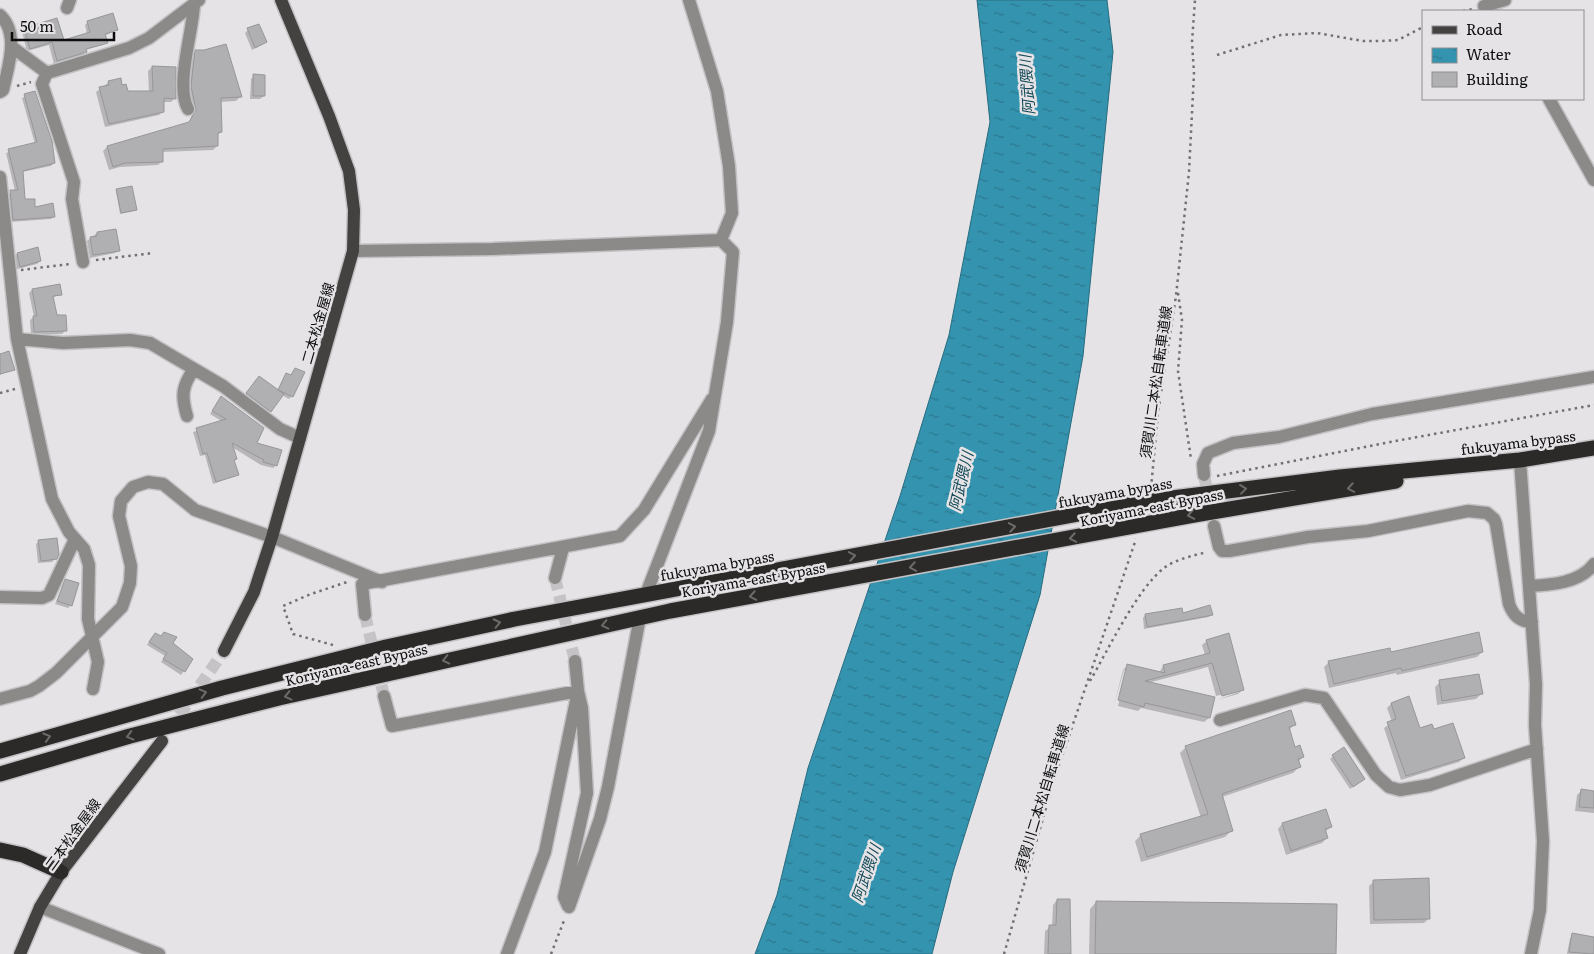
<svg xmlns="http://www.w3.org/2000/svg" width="1594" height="954" viewBox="0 0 1594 954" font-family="Literata,'Noto Sans JP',serif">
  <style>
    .water { fill: url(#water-ripples); stroke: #286c7f }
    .shadow { fill: #0003 }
    .building { fill: #b0afb2; stroke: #979699 }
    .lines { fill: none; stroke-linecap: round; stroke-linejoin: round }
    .minor-tunnel { stroke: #c5c3c5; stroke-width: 12; stroke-dasharray: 12 6; stroke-linecap: butt }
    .major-tunnel { stroke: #c5c3c5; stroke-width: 12; stroke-dasharray: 12 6; stroke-linecap: butt }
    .minor-casing { stroke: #c2c1c3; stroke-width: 15 }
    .major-casing { stroke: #c2c1c3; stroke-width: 15 }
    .highway-casing { stroke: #c2c1c3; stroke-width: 18 }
    .path { stroke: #727172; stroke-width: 2.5; stroke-dasharray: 2.5 4; stroke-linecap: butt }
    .minor { stroke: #8b8a89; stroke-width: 12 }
    .major { stroke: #444241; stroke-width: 12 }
    .highway { stroke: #2c2a28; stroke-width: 15 }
    .oneway { stroke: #6d6b6a }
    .labels { text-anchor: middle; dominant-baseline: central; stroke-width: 5; stroke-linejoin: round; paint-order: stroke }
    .street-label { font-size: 14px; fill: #0d0d0e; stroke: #e5e3e5 }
    .water-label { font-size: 15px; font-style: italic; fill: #124957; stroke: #e5e3e5 }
  </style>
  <defs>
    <pattern id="water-ripples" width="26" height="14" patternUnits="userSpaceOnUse" patternTransform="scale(1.25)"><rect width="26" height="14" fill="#3494af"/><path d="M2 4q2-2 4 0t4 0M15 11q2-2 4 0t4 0" fill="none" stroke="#2a778d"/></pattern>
  </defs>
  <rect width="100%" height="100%" fill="#e5e3e5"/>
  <path class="water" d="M977,0H1107L1113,52L1083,356L1040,595L953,872L932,954H755L777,895L808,768L900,496L949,335L990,122Z"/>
  <path class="shadow" d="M88,22L117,30L104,36L106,42L103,45L85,50L83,55L54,64L49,45L27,51L22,32L25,29L63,42L87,34L85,25Z
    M248,30L266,42L252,50L245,33Z
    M196,51L240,97L236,101L220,102L221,132L216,136L217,146L213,150L162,152V161L158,165L120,167L109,170L103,151L107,147L188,124L192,115L188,91L192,56Z
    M152,67L175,69V98L171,102H163V111L159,115L105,127L96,92L109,82L127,92H149L148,71Z
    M254,76L264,96L260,99H250L251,79Z
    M34,93L54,154V163L51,166L22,172L24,201L34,208L54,217L51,219L10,222L8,194L15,191L6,153L35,144L22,98Z
    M116,190L135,210L134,211L120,214Z
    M97,233L118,250L115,253L90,258L87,241Z
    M17,254L40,261L37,264L17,269L14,257Z
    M32,290L61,294L52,298L56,317L65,331L62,334L31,335L30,320L34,317L29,293Z
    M0,355L14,369L0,375Z
    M295,369L292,396L289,399L282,395L267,414L244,397L256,380L277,391L284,377L287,374L290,376Z
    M219,400L276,465L273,468L261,465L232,447L236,458L233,461L237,475L213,484L205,455L200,456L193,432L223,422L210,414Z
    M39,541L56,558L52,562L38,563L36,544Z
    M66,581L71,605L68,608L55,604Z
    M1145,615H1211L1209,617L1144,629L1143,618Z
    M164,633L175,637L172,644L192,659L181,675L161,662L165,656L147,645L152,637H160Z
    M1207,641L1243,689L1238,694L1217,700L1239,692V690L1216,696L1208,667L1148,683L1209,718L1204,722L1141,708L1138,711L1118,706L1127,670H1124L1114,705L1123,670L1127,666L1159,673L1163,666L1205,655L1202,645Z
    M1482,652L1477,657L1397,675L1396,673L1329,688L1324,667L1329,662L1390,654Z
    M1440,682L1481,694L1476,699L1437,705L1435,687Z
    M1391,704L1419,729L1433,731L1464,758L1459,762L1401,780L1384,728L1392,722L1387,708Z
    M1295,724L1288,731L1295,749L1303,757L1298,762L1299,767L1293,773L1222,797L1231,831L1225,837L1141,862L1135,841L1141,835L1201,818L1180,753L1186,747Z
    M1333,756L1361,781L1350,789L1330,759Z
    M1581,791L1594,792V813L1575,811L1577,795Z
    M1282,824L1331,827L1325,832L1327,838L1322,843L1286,855L1278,829Z
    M1374,881L1429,918L1424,923L1370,924L1369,886Z
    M1057,900L1069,954H1044L1045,931L1052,926L1053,905Z
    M1096,902L1335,954H1089L1090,909Z
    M1573,935L1594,939V954H1567L1570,938Z"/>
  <path class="building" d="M113,13L118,30L105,34L108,43L86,49L87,52L57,61L52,42L30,49L24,28L57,18L64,40L90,32L87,21Z
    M259,24L267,42L255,48L247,28Z
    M226,44L242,97L221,98L222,132L218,133V146L163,149V162L125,163L113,167L107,146L189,122L196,110L191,86L195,50H204Z
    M152,66L176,67V99L164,98V112L109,124L99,87L109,85L108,81L121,78L122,85L126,84L128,91H153Z
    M253,74L265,75V96H253Z
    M35,91L52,141L55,163L23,171L25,199H35V207L53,203L55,217L13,220L10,190H18L8,149L37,142L24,94Z
    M132,186L137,210L121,213L116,189Z
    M116,229L120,251L93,255L90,237L97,236V232Z
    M38,247L41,261L20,267L17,253Z
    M60,284L62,295L53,296L57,315H66L67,331L34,332L33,316H37L32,289Z
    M9,351L15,370L0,374V354Z
    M295,368L305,372L293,397L278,390L286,373L291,375Z
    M259,376L284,394L271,412L246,393Z
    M221,396L264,428L257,443L282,450L277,466L263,462L264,460L232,443L237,459L234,460L239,475L216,482L207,453L203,454L196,428L226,419L212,411Z
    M57,538L59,554L57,559L41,561L38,540Z
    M65,579L79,583L72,606L57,601Z
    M1210,605L1213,615L1147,627L1145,614L1182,608L1183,613Z
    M164,632L177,637L173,643L193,659L185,672L163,659L167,653L149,642L155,633L161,636Z
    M1479,632L1483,652L1402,671L1401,668L1334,684L1328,661L1390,648L1391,652Z
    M1229,633L1244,690L1222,696L1212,663L1145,681L1215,697L1210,718L1145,703L1144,707L1118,700L1127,664L1165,673L1163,665L1210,653L1206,640Z
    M1479,674L1483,694L1442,701L1439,680Z
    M1409,696L1420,728L1432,724L1434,729L1453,723L1465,758L1406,776L1387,722L1396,719L1391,703Z
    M1291,710L1296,725L1289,727L1295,747L1300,745L1304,757L1298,759L1301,767L1222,794L1233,831L1147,857L1140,834L1208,814L1185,746Z
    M1344,747L1365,779L1353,787L1332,755Z
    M1581,789L1594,791V808L1579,807Z
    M1326,809L1332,827L1325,829L1328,838L1291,851L1282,823Z
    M1429,878L1430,919L1374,920L1373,880Z
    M1057,899H1070L1071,954H1048L1049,925H1056Z
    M1096,901L1337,904L1336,954H1095Z
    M1572,933L1594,937V954L1569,952Z"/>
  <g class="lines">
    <path class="minor-tunnel" d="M1204,475L1213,521
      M555,578L575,661
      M365,615L384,696"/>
    <path class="major-tunnel" d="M169,730L224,651"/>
    <g class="minor-casing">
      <path id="minor" d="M1484,6L1505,0
        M67,8L70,0
        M0,15C20,34 8,67 3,90L0,92
        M12,47L47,73L129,48L149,38L199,0
        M47,73L42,84L74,182L72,199L83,262
        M1549,99L1594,180
        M188,109C175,85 193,32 194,4
        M0,177L17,339L52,499L69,532L84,549L89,565L88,619L98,662L93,689
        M353,251L493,249L721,240
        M17,339L63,343L130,340L150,343L223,386L280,429L300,438
        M187,416C181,396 182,386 194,369
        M1520,460L1536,684L1535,725L1543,841L1540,910L1531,954
        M1204,475L1203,464L1208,453L1233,443L1279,437L1372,414L1594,377
        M1214,526L1219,547L1222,551H1229L1308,537L1368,531L1468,511L1487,513L1494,519L1496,524L1509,604C1513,615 1519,622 1532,622
        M555,578L563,548
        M1529,586C1551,585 1580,583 1594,564
        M646,594L709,431L727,322L733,252L721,240L732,213L729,166L717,91L689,0
        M0,597L42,598L49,595L75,539
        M365,615L362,584L620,536L644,510L712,399
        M384,696L392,726L578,691L545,852L507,954
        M0,699L30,691L39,686L56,673L122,607L130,583L131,566L119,516L121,501L133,487L148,482L163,484L195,510L272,537L382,582
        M1220,720L1305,695L1324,698L1376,775L1389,787L1400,790L1430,785L1537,749
        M568,906L564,897L587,793L582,708L578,691L575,661
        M40,907L159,954
        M569,907L600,819L608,787L640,617"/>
    </g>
    <g class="major-casing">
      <path id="major" d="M224,651L254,592L272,537L353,251L354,210L349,171L329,116L281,0
        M20,954L40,907L61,872L162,741"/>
    </g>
    <g class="highway-casing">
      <path id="highway" d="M0,751L222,688L386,647L515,619L1148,501L1340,477L1520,460L1594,448
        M0,774L130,736L279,698L670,611L1194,515L1396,481
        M0,850L23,855L61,872"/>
    </g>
    <path class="path" d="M1463,11L1473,9
      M1217,55L1281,35L1317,33L1363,41H1381L1398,40L1423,27
      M17,86L31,82
      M96,260L153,253
      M21,270L70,264
      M1178,293L1182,320L1178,371L1191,459
      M0,393L15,389
      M1217,476L1390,442L1594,405
      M1151,488L1158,413L1176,296L1189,172L1194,73L1192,42L1195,0
      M333,645L293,634L283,606L311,594L347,582
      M1090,681C1108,650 1137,589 1164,568C1176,559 1192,556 1207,552
      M551,954L565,918
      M1004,954L1054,780L1136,539"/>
    <use href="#minor" class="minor"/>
    <use href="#major" class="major"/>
    <use href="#highway" class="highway"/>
  </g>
  <defs><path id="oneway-chevron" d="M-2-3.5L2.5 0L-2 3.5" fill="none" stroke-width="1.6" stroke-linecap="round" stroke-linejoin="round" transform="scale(1.25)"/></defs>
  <g class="oneway">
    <use href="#oneway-chevron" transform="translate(1351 488) rotate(170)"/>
    <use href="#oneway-chevron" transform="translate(1243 489) rotate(-7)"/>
    <use href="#oneway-chevron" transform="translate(1191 515) rotate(169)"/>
    <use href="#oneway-chevron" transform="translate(1012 527) rotate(-10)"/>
    <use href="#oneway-chevron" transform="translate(1073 538) rotate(170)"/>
    <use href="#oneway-chevron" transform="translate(852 556) rotate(-10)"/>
    <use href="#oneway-chevron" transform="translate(913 567) rotate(170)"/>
    <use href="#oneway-chevron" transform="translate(753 596) rotate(170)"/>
    <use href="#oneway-chevron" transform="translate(497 623) rotate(-12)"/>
    <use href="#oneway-chevron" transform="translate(605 625) rotate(167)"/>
    <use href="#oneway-chevron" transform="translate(446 660) rotate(167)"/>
    <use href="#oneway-chevron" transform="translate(203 693) rotate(-15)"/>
    <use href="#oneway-chevron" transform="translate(288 696) rotate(167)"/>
    <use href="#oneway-chevron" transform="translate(130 736) rotate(165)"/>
    <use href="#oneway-chevron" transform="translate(47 737) rotate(-17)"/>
  </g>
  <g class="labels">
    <g class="street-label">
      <text transform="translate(317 323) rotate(-74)">二本松金屋線</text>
      <text transform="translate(1155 382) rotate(-82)">須賀川二本松自転車道線</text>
      <text transform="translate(1518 442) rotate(-7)">fukuyama bypass</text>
      <text transform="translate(1115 492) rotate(-10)">fukuyama bypass</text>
      <text transform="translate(1151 507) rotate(-11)">Koriyama-east Bypass</text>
      <text transform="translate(717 565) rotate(-10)">fukuyama bypass</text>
      <text transform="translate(753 579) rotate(-10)">Koriyama-east Bypass</text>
      <text transform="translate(356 664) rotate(-13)">Koriyama-east Bypass</text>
      <text transform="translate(1041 798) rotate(-73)">須賀川二本松自転車道線</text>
      <text transform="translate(72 834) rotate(-54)">二本松金屋線</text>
    </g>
    <g class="water-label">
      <text transform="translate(1026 85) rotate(-94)">阿武隈川</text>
      <text transform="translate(960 481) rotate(-77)">阿武隈川</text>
      <text transform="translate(865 873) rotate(-71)">阿武隈川</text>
    </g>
  </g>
  <rect x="1422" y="10" width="162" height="90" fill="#e5e3e5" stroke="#8f8d8f"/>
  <rect x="1432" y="26" width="25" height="8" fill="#444241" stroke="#8f8d8f"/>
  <text x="1466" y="35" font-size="15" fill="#0d0d0e">Road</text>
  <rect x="1432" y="48" width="25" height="15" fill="url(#water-ripples)" stroke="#8f8d8f"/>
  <text x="1466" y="60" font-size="15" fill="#0d0d0e">Water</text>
  <rect x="1432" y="72" width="25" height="15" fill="#b0afb2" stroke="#8f8d8f"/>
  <text x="1466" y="85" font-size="15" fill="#0d0d0e">Building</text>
  <path d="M12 32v8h102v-8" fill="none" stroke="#0d0d0e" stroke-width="2.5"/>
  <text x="20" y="32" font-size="15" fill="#0d0d0e" stroke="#e5e3e5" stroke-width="4" paint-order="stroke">50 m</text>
</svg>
